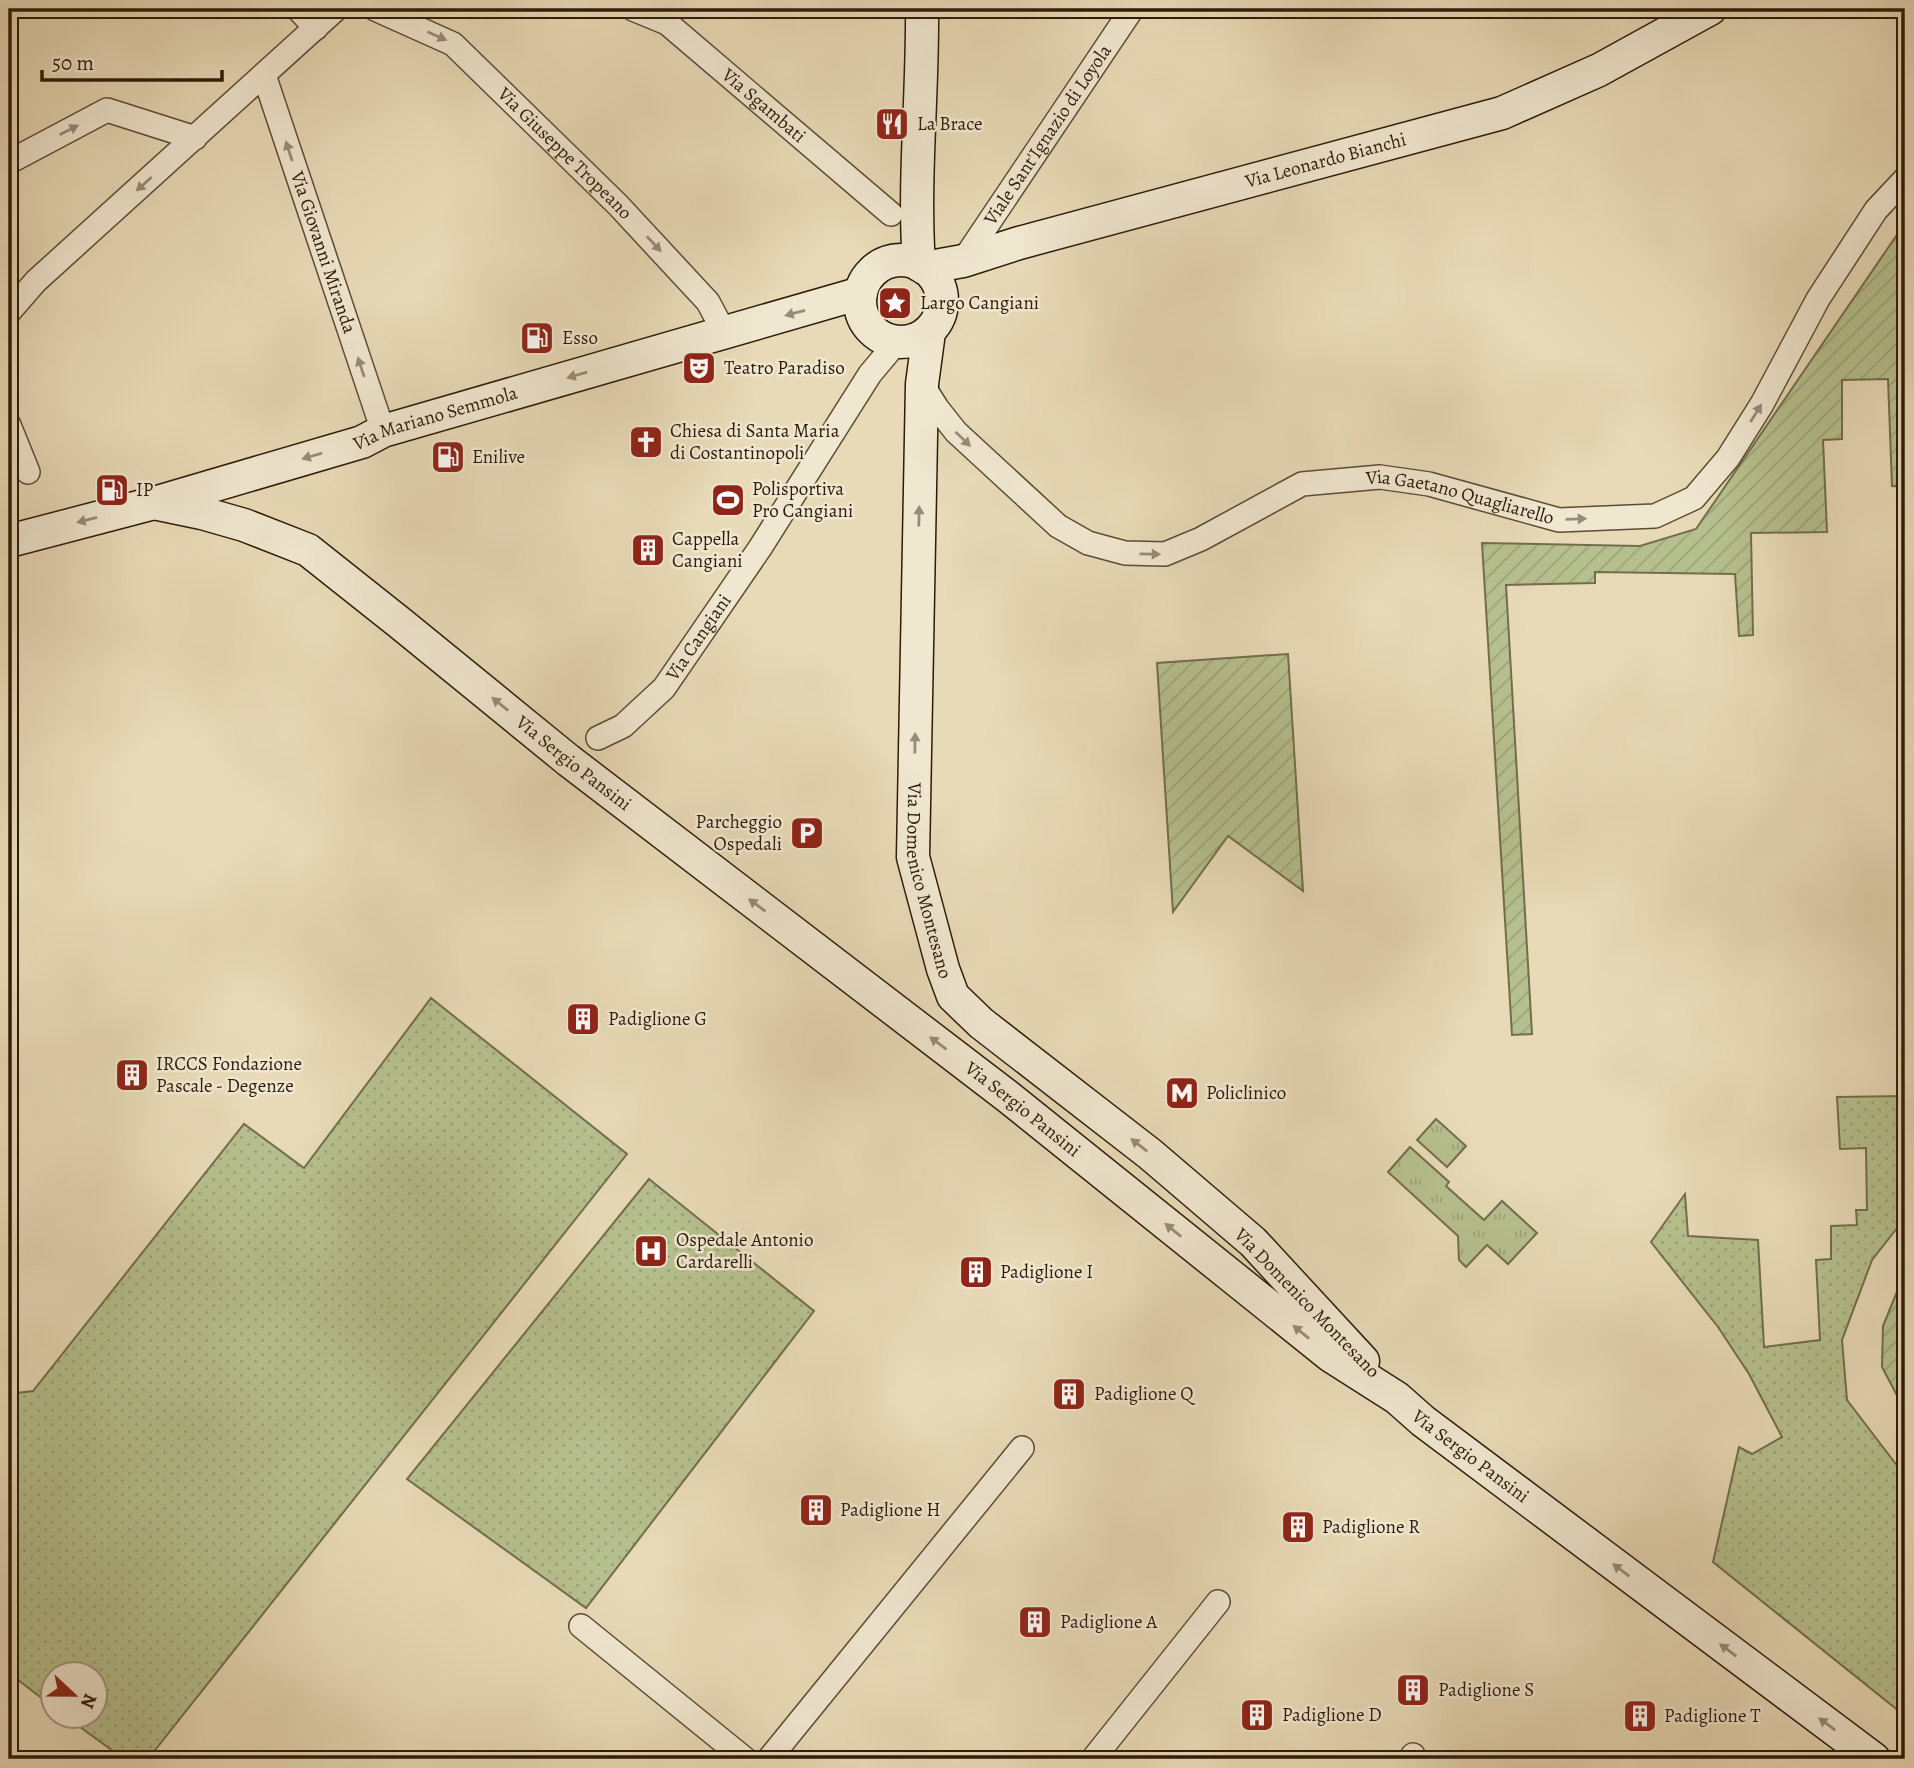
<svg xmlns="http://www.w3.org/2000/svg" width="1914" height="1768" viewBox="0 0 1914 1768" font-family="Alegreya,serif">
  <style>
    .grass { fill: url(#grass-tufts); stroke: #726e4c; stroke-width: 2 }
    .park { fill: url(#park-dots); stroke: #726e4c; stroke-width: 2 }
    .garden { fill: url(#garden-furrows); stroke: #726e4c; stroke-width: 2 }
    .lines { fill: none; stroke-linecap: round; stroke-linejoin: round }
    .street-casing { stroke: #5c4b35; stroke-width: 26 }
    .secondary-casing { stroke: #2e1b0a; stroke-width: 35 }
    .street { stroke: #f0e7d0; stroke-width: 23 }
    .secondary { stroke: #f0e7d0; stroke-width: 32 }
    .oneway { fill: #998b77 }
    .labels { text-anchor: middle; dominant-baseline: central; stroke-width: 5; stroke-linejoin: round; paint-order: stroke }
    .street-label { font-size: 19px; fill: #2e1b0a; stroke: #f0e7d0 }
    .poi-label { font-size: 19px; fill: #2e1b0a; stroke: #f0e7d0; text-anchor: start }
  </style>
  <defs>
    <pattern id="grass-tufts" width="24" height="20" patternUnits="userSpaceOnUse" patternTransform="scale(1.75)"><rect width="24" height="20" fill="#b6c08e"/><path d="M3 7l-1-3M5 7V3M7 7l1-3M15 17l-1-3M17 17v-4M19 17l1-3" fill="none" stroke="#9da479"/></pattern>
    <pattern id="park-dots" width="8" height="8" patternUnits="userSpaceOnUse" patternTransform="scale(1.75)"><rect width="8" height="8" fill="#b6c08e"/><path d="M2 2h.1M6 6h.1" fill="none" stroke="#9da479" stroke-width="1.8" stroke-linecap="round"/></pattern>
    <pattern id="garden-furrows" width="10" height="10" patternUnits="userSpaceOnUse" patternTransform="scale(1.75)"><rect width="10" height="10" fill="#b6c08e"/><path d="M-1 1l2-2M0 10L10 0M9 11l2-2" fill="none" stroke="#9da479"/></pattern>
  </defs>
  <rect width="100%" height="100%" fill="#e8dab7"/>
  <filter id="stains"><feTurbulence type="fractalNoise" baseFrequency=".00286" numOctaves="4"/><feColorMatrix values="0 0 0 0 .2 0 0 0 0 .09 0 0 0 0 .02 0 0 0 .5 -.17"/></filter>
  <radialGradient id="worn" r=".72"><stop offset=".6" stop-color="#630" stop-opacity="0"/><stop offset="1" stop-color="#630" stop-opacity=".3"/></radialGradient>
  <path class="grass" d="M1436,1119L1466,1146L1447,1167L1417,1140Z
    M1410,1147L1449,1182L1446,1186L1484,1220L1502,1201L1537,1233L1508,1264L1487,1245L1466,1267L1459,1260L1458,1236L1388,1172Z"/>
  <path class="park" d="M431,998L627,1154L148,1759H124L65,1716H94V1674H52V1706L9,1673V1394L33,1391L244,1124L304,1168Z
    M1905,1096V1218L1872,1260L1842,1340L1847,1400L1905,1476V1716L1713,1562L1739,1447L1752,1454L1782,1437L1749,1374L1718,1327L1651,1242L1685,1194L1688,1236L1758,1240L1764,1347L1820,1340L1816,1260L1831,1259V1226L1857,1225L1856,1210H1867L1866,1148L1840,1149L1837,1097Z
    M649,1179L814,1311L586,1608L407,1479Z"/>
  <path class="garden" d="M1905,223V487L1892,486L1888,379L1842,380V439L1823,440L1827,532L1751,533L1753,635L1739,636L1735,574L1595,572V583L1506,585L1532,1034L1512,1035L1482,543L1640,546L1696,529Z
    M1288,654L1303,891L1228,836L1173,912L1157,663Z
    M1905,1272V1399L1901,1403L1882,1367L1883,1326Z"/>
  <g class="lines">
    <g class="street-casing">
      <g id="street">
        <path d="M298,9L316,28"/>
        <path id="s1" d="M375,9L453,44L618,205L708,302L724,332"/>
        <path id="s2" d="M633,9L667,23L891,214"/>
        <path id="s3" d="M264,75L383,431"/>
        <path d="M9,162L107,110L195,138"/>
        <path id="s4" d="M963,261L1132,9"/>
        <path d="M9,312L36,281L336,9"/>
        <path id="s5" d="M922,384L937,408L956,432L1058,526L1088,543L1125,553L1165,554L1201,539L1302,484L1380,477L1429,484L1559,520L1655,516L1694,498L1728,458L1762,404L1818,299L1876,210L1905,179"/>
        <path d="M9,425L28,472"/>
        <path id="s6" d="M598,738L623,726L664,688L760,548L870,374L896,343"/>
        <path d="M581,1626L745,1759"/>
        <path d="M769,1759L1022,1448"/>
        <path d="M1093,1759L1218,1602"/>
        <path d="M1410,1759L1413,1755"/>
      </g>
    </g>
    <g class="secondary-casing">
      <g id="secondary">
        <circle cx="901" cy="301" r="41"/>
        <path d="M919,265C913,180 923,94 922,9"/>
        <path id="s7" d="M924,268L963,261L1019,243L1502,113L1599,70L1710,9"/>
        <path id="s8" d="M929,332L922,384L913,857L943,969L953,996L981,1023L1150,1154L1253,1242L1363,1361"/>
        <path id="s9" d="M154,503L202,513L244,525L308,550L400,623L568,760L1007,1096L1331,1356L1397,1398L1423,1421L1874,1759"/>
        <path id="s10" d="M9,541L154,503L362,442L383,431L861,293"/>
      </g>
    </g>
    <use href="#street" class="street"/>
    <use href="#secondary" class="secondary"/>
  </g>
  <defs><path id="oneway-solid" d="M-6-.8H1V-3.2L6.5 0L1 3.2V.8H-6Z" transform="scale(1.75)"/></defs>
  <g class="oneway">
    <use href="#oneway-solid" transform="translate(437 36) rotate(24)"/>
    <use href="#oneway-solid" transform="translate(69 130) rotate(-27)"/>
    <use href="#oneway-solid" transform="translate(289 151) rotate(-108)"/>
    <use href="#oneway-solid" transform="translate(144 184) rotate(138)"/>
    <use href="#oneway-solid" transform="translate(654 244) rotate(47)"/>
    <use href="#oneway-solid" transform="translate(795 313) rotate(165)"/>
    <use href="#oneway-solid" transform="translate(361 367) rotate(-108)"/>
    <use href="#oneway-solid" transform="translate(577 375) rotate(164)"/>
    <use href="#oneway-solid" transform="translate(1756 413) rotate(-58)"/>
    <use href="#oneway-solid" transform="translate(963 439) rotate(44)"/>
    <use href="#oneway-solid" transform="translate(312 456) rotate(164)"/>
    <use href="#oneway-solid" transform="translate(919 516) rotate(-89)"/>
    <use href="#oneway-solid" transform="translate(1576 519) rotate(-2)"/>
    <use href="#oneway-solid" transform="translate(87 520) rotate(166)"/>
    <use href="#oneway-solid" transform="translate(1150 554) rotate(1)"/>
    <use href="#oneway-solid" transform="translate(500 704) rotate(-141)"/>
    <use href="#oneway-solid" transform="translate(915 743) rotate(-89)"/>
    <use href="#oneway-solid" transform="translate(757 905) rotate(-143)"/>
    <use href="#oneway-solid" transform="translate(938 1043) rotate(-143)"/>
    <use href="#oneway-solid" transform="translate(1139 1145) rotate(-142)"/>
    <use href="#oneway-solid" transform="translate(1173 1230) rotate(-141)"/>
    <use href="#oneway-solid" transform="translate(1301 1332) rotate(-141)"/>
    <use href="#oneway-solid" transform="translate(1621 1570) rotate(-143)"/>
    <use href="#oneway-solid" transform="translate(1728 1650) rotate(-143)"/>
    <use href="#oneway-solid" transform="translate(1827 1724) rotate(-143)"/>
  </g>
  <defs>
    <g id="restaurant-square" transform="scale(1.75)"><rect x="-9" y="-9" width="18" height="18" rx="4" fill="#8f2418" stroke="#f0e7d0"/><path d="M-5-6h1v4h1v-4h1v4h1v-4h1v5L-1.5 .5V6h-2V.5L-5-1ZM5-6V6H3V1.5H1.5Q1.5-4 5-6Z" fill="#fff"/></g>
    <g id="sight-square" transform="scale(1.75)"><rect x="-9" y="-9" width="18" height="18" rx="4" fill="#8f2418" stroke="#f0e7d0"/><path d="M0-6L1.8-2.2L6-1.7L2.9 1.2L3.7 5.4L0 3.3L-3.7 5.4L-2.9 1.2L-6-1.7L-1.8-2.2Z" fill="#fff"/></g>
    <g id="fuel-square" transform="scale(1.75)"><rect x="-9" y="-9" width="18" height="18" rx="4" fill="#8f2418" stroke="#f0e7d0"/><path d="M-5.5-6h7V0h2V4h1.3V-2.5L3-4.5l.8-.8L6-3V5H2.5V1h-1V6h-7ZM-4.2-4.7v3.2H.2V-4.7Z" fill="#fff"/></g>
    <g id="theatre-square" transform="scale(1.75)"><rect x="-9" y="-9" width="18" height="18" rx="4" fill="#8f2418" stroke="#f0e7d0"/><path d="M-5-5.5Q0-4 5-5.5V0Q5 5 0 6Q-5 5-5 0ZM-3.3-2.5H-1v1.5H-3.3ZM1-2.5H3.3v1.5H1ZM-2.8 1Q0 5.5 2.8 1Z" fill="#fff"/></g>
    <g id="church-square" transform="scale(1.75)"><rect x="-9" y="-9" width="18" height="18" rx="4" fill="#8f2418" stroke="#f0e7d0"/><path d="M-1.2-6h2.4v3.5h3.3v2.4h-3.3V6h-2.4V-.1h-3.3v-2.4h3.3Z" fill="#fff"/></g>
    <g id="stadium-square" transform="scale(1.75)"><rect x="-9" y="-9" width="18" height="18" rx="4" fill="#8f2418" stroke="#f0e7d0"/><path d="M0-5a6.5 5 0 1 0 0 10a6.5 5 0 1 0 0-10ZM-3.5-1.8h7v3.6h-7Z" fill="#fff"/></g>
    <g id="building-square" transform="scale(1.75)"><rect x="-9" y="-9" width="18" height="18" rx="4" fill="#8f2418" stroke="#f0e7d0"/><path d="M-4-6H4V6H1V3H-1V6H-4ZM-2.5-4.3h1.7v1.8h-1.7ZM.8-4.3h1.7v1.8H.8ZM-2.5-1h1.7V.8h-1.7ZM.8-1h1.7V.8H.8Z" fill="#fff"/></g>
    <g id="parking-square" transform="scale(1.75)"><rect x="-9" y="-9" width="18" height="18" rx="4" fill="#8f2418" stroke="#f0e7d0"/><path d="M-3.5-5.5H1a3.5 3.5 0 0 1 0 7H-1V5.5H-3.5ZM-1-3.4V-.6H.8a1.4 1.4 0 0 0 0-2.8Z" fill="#fff"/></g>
    <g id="metro-square" transform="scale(1.75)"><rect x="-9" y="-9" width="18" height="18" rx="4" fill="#8f2418" stroke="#f0e7d0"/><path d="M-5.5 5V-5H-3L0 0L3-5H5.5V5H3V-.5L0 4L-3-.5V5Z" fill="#fff"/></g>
    <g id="hospital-square" transform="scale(1.75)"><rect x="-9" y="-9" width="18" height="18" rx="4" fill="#8f2418" stroke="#f0e7d0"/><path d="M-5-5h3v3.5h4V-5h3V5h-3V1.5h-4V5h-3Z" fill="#fff"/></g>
  </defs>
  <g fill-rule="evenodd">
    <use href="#restaurant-square" x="892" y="124"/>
    <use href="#sight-square" x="895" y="303"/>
    <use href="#fuel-square" x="537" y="338"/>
    <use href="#theatre-square" x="699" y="368"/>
    <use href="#church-square" x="646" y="442"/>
    <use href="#fuel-square" x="448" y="457"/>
    <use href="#fuel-square" x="112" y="490"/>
    <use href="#stadium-square" x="728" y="500"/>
    <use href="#building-square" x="648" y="550"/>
    <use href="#parking-square" x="807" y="833"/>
    <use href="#building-square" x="583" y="1019"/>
    <use href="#building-square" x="132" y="1075"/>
    <use href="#metro-square" x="1182" y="1093"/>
    <use href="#hospital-square" x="651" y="1251"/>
    <use href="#building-square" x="976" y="1272"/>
    <use href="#building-square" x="1069" y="1394"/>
    <use href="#building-square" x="816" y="1510"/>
    <use href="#building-square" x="1298" y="1527"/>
    <use href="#building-square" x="1035" y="1622"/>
    <use href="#building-square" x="1413" y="1690"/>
    <use href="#building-square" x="1257" y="1715"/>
    <use href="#building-square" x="1640" y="1716"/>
  </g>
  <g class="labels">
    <g class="street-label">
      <text stroke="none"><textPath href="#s2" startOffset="164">Via Sgambati</textPath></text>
      <text stroke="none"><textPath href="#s4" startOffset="152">Viale Sant'Ignazio di Loyola</textPath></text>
      <text stroke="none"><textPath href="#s1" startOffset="242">Via Giuseppe Tropeano</textPath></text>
      <text stroke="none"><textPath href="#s7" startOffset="416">Via Leonardo Bianchi</textPath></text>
      <text stroke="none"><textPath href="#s3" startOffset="187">Via Giovanni Miranda</textPath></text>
      <text stroke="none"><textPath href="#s10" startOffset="444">Via Mariano Semmola</textPath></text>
      <text stroke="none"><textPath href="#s5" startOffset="625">Via Gaetano Quagliarello</textPath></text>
      <text stroke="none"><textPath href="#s6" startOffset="145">Via Cangiani</textPath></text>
      <text stroke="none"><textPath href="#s9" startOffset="502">Via Sergio Pansini</textPath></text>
      <text stroke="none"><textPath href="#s8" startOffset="551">Via Domenico Montesano</textPath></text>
      <text stroke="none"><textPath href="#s9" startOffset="1069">Via Sergio Pansini</textPath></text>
      <text transform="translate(1307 1303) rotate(46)">Via Domenico Montesano</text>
      <text stroke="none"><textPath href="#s9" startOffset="1636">Via Sergio Pansini</textPath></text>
    </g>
    <g class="poi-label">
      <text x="917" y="124">La Brace</text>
      <text x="920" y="303">Largo Cangiani</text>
      <text x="562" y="338">Esso</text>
      <text x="724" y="368">Teatro Paradiso</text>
      <text x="670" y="431">Chiesa di Santa Maria<tspan x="670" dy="22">di Costantinopoli</tspan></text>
      <text x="472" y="457">Enilive</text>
      <text x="752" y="489">Polisportiva<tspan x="752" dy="22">Pro Cangiani</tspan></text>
      <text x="136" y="490">IP</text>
      <text x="672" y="539">Cappella<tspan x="672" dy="22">Cangiani</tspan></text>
      <text x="782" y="822" text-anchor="end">Parcheggio<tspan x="782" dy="22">Ospedali</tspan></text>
      <text x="608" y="1019">Padiglione G</text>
      <text x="156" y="1064">IRCCS Fondazione<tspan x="156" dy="22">Pascale - Degenze</tspan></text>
      <text x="1206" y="1093">Policlinico</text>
      <text x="676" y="1240">Ospedale Antonio<tspan x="676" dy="22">Cardarelli</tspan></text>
      <text x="1000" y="1272">Padiglione I</text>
      <text x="1094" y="1394">Padiglione Q</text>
      <text x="840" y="1510">Padiglione H</text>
      <text x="1322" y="1527">Padiglione R</text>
      <text x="1060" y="1622">Padiglione A</text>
      <text x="1438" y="1690">Padiglione S</text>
      <text x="1282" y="1715">Padiglione D</text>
      <text x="1664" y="1716">Padiglione T</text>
    </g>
  </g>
  <rect width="1914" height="1768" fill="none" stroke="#e8dab7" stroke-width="35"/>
  <rect x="10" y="10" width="1893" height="1747" fill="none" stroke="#2e1b0a" stroke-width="3.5"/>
  <rect x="18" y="18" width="1879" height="1733" fill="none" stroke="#2e1b0a" stroke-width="2"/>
  <g transform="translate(74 1695) rotate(112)"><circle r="33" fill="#f0e7d0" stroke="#a29581" stroke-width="2"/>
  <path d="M0-5L12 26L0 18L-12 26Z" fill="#8f2418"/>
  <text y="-10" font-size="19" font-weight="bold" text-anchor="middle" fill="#2e1b0a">N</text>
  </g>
  <path d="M42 70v10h180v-10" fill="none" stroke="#2e1b0a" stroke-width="3.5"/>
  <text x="52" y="70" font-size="21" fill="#2e1b0a" stroke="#f0e7d0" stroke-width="5" paint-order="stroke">50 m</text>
  <rect width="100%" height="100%" filter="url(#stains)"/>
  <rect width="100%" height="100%" fill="url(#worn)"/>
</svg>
